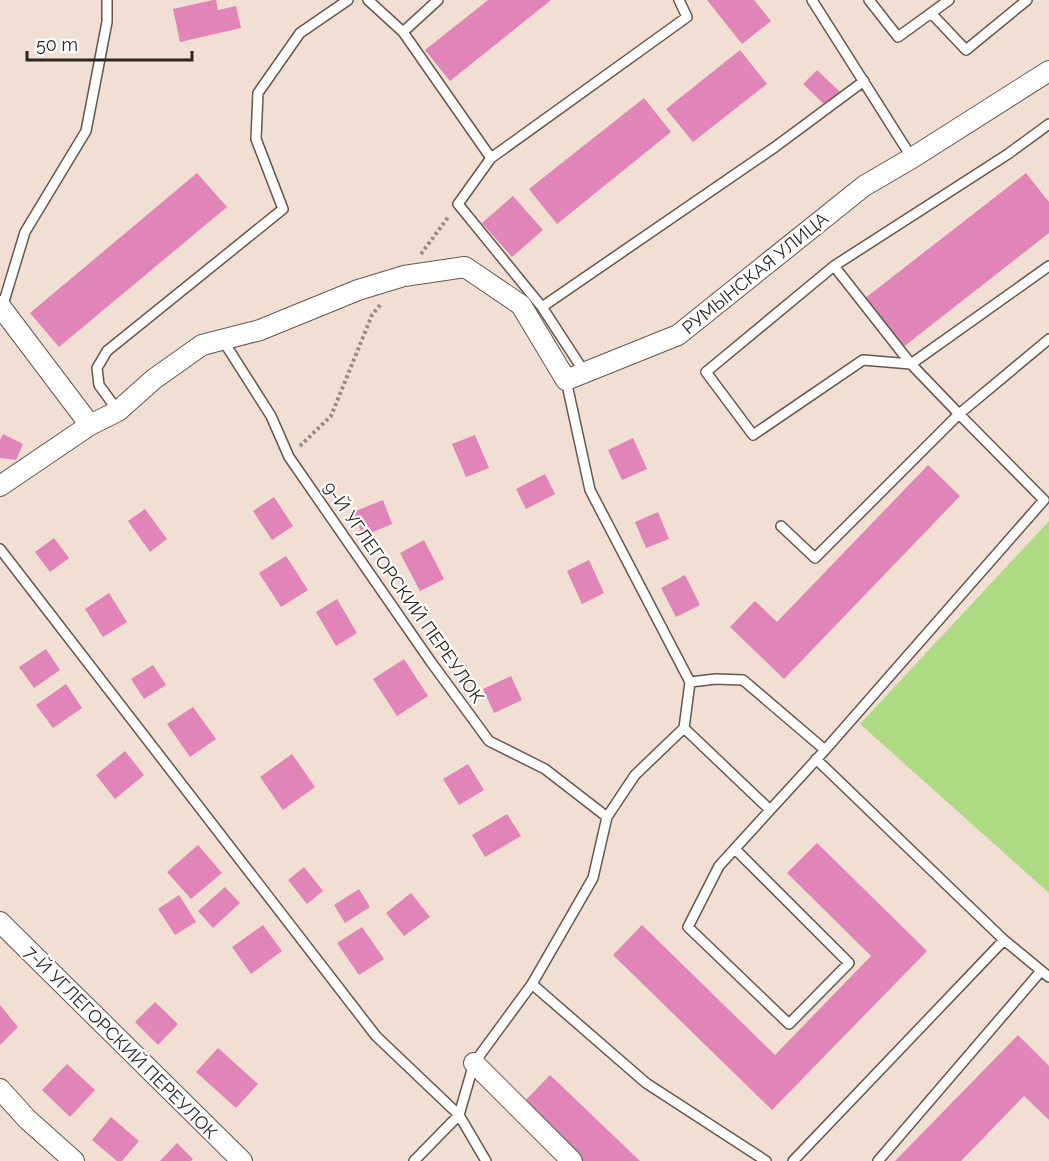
<svg xmlns="http://www.w3.org/2000/svg" width="1049" height="1161" viewBox="0 0 1049 1161" font-family="Raleway,sans-serif">
  <style>
    .green { fill: #afda84 }
    .building { fill: #e184b7 }
    .lines { fill: none; stroke-linecap: round; stroke-linejoin: round }
    .lane-casing { stroke: #67574d; stroke-width: 12 }
    .street-casing { stroke: #67574d; stroke-width: 22 }
    .path { stroke: #988b83; stroke-width: 4; stroke-dasharray: 3 3; stroke-linecap: butt }
    .lane { stroke: #fff; stroke-width: 9 }
    .street { stroke: #fff; stroke-width: 20 }
    .labels { text-anchor: middle; dominant-baseline: central; stroke-width: 4.5; stroke-linejoin: round; paint-order: stroke }
    .street-label { font-size: 18px; fill: #2c2621; stroke: #fff }
  </style>
  <rect width="100%" height="100%" fill="#f1dfd3"/>
  <path class="green" d="M1049,521V893L860,724Z"/>
  <path class="building" d="M213,0H216L218,10L236,6L241,28L180,42L173,9Z
    M488,0H551L450,81L425,50Z
    M707,0H754L771,21L742,44Z
    M740,50L767,84L693,142L666,109Z
    M817,70L840,92L826,106L803,84Z
    M644,98L671,132L557,224L529,189Z
    M197,173L227,207L59,347L30,313Z
    M1026,173L1049,202V233L902,348L864,299Z
    M513,196L543,230L512,257L482,223Z
    M3,434L23,444L16,460L0,458V440Z
    M475,435L489,468L466,477L452,444Z
    M633,438L647,469L622,480L608,450Z
    M928,465L960,496L784,679L730,627L755,601L777,622Z
    M545,474L555,494L526,509L516,489Z
    M274,497L293,526L272,540L253,511Z
    M383,500L392,524L363,536L353,512Z
    M145,509L167,539L150,552L128,521Z
    M658,512L669,539L646,548L635,522Z
    M54,538L69,558L50,572L35,552Z
    M424,540L444,579L420,591L400,553Z
    M286,556L308,590L281,607L259,573Z
    M589,560L604,593L582,604L567,571Z
    M685,575L700,605L676,617L661,588Z
    M109,593L127,622L103,637L85,609Z
    M337,599L357,633L336,646L316,612Z
    M46,649L60,670L34,688L19,667Z
    M404,659L428,696L397,716L373,679Z
    M153,665L166,685L144,699L131,679Z
    M511,676L522,700L494,713L483,689Z
    M66,684L82,708L53,728L36,705Z
    M193,707L216,739L190,757L167,724Z
    M125,751L144,775L115,799L96,775Z
    M292,754L315,787L283,810L260,777Z
    M468,764L484,790L459,805L443,779Z
    M507,814L521,836L485,857L472,835Z
    M817,843L927,951L772,1110L613,955L642,925L775,1055L871,956L787,873Z
    M198,845L222,873L191,899L167,872Z
    M304,867L323,891L307,904L288,880Z
    M225,887L240,903L213,928L198,911Z
    M359,889L370,907L345,923L334,905Z
    M411,893L430,917L404,936L386,913Z
    M179,895L196,922L175,935L158,909Z
    M263,925L282,951L251,974L232,947Z
    M362,927L384,959L359,975L337,943Z
    M155,1002L178,1024L158,1045L135,1022Z
    M0,1005L18,1027L0,1045Z
    M1018,1035L1049,1066V1120L1024,1096L961,1161H895Z
    M218,1048L258,1084L236,1108L196,1072Z
    M67,1064L95,1090L70,1117L42,1090Z
    M550,1075L640,1161H582L522,1104Z
    M111,1117L139,1141L122,1161H117L92,1140Z
    M177,1143L193,1159L191,1161H160Z"/>
  <g class="lines">
    <g class="lane-casing">
      <path id="lane" d="M368,0L403,32
        M438,0L403,32L491,158L687,17L679,0
        M812,0L912,158
        M869,0L898,37L949,0
        M931,13L966,50L1027,0
        M1049,124L1008,154L834,266L911,364L1049,266
        M491,158L458,204L542,307L585,373
        M834,266L706,372L753,435L863,360L911,364L959,414L1049,339
        M542,307L775,147L864,81
        M2,308L25,232L86,131L107,22V0
        M222,339L271,416L289,457L431,662L489,741L545,769L607,817
        M566,380L590,490L690,682
        M118,411L99,385L97,368L107,351L283,209L256,139L258,93L300,33L348,0
        M0,549L376,1036L459,1115L414,1161
        M684,728L769,809
        M816,759L1004,940L1049,977
        M736,850L849,963L789,1024L688,927L719,866L825,750L1044,500L959,414L815,558L781,526
        M532,984L646,1083L766,1161
        M486,1161L459,1115L474,1063L532,984L593,878L607,817L635,775L684,728L690,682L716,679L743,680L825,750
        M793,1161L1004,940
        M878,1161L1041,971"/>
    </g>
    <g class="street-casing">
      <path id="street" d="M0,306L90,425
        M0,486L90,425L118,411L154,379L202,345L260,330L358,290L404,276L465,267L521,305L566,380L678,335L864,186L912,158L1049,71
        M0,922L242,1161
        M474,1063L572,1161
        M0,1089L27,1119L74,1161"/>
    </g>
    <path class="path" d="M421,254L449,216
      M300,446L331,416L372,315L381,304"/>
    <use href="#lane" class="lane"/>
    <use href="#street" class="street"/>
  </g>
  <g class="labels">
    <g class="street-label">
      <text transform="translate(755 273) rotate(-39)">РУМЫНСКАЯ УЛИЦА</text>
      <text transform="translate(404 592) rotate(55)">9-Й УГЛЕГОРСКИЙ ПЕРЕУЛОК</text>
      <text transform="translate(121 1042) rotate(45)">7-Й УГЛЕГОРСКИЙ ПЕРЕУЛОК</text>
    </g>
  </g>
  <path d="M27 51v9h165v-9" fill="none" stroke="#2c2621" stroke-width="3"/>
  <text x="36" y="51" font-size="18" fill="#2c2621" stroke="#ffffff" stroke-width="4.5" paint-order="stroke">50 m</text>
</svg>
